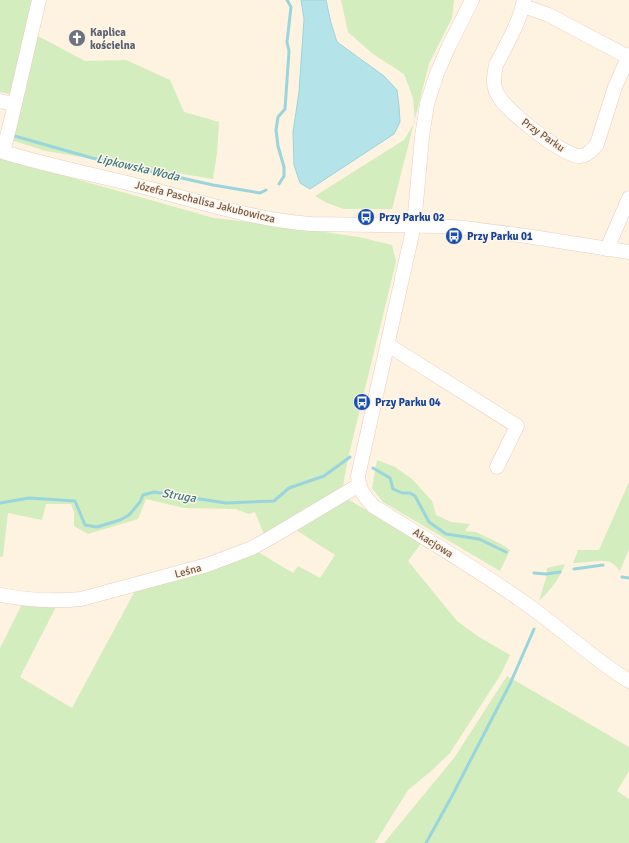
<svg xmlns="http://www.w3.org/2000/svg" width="629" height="843" viewBox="0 0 629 843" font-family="Signika,sans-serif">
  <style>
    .green { fill: #d3edbe }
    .water { fill: #b4e4ea; stroke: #99d5dd }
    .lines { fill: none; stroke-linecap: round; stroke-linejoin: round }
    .stream { stroke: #99d5dd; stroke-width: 3 }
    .minor-casing { stroke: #e6cfbe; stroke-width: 15 }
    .minor { stroke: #fff; stroke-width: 14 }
    .labels { text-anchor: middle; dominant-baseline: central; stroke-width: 3; stroke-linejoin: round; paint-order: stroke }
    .worship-label { font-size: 11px; font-weight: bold; fill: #5b616d; stroke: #fff6ea; text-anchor: start }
    .street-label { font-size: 11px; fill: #785545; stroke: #fff6ea }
    .transit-label { font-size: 11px; font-weight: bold; fill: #164399; stroke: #fff6ea; text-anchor: start }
    .water-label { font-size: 12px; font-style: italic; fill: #37767f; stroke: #fff6ea }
  </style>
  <rect width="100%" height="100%" fill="#fef2e1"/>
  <path class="green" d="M0,0H32L10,94L0,92Z
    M341,0H454L452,18L429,64L392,209H344L327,203L315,196L404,140L415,122L413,98L404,74L373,54L348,32Z
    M36,35L85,61L126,60L170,80L184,112L219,122L217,153L213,179L46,151L11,140Z
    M0,156L5,159L214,218L290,227L359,237L392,245L396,262L349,454L342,491L265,537L255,512L248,514L236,509L184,508L146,499L138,519L88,534L74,526V512L71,504H46L42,520L8,513L3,556L0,557Z
    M377,460L395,467L412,479L432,501L436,515L451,522L470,524L465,531L476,532L499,543L510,550L500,571L383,502L372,488Z
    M629,482V549L620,571C617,567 614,564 610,562C601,559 582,563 573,563L578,550H599Z
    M347,499L422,542L408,561L457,621L479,637L510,655L501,674L450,753L430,772L408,790L375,843H0V648L21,606L57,605L20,677L72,708L136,589L253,549L293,573L298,566L320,578L335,555L293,528Z
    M565,564C558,581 552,588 539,601L546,578L547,568Z
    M507,676L629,747V771L617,791L629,799V843H384L454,758Z"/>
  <path class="water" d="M301,0H326L331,23L337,42L384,76L397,90L399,106L400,122L394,134L310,189L300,183L294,165L293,132L299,92L304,19Z"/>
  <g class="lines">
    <path class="stream" d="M11,135L92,158L213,185L260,193L266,190
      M279,184L284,176V167L278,146L276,130L278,117L285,109L289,51L287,42L291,7L287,0
      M373,468L390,478L393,489L402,493H410L415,496L429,522L446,534L479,539L506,552
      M0,503L29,498L75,501L85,525L97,527L120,520L129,515L140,502L143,495L154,492L226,503L274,501L289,488L324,476L350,457
      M574,569L603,565
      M534,573L546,574L560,572
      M622,577L629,578
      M426,843L452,796L498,707L510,684L534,629"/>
    <g class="minor-casing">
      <path id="minor" d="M472,0L448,48L437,73L427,104L422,137L414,225L358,476C359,490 364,496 373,506C423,537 474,567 522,601C559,626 591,658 629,681
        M524,0C520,22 506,45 496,65C494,75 492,86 498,95C506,111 562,155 579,156C587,156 592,150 597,144L615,87L629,55
        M523,6L549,15L628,57
        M0,101L15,104
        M0,150L3,152C52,167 102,176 151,189C204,203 256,220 311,224L440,226L464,228L526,236L629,252
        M3,152L10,125L39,0
        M607,249L629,198
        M388,345L517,426L497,467
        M0,595C27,600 53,602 81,599L207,565L252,548L270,538L359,485"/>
    </g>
    <use href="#minor" class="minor"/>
  </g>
  <defs>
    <g id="church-disc" transform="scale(0.9)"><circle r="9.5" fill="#6b7280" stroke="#fff6ea"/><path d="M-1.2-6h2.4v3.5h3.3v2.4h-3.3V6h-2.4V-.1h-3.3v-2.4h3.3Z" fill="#fff"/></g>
    <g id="bus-disc" transform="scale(0.9)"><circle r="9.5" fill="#1a4fb4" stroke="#fff6ea"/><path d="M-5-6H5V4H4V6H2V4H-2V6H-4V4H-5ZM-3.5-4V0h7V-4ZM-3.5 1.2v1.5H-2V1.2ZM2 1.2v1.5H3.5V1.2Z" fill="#fff"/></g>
  </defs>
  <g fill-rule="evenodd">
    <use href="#church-disc" x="77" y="38"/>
    <use href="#bus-disc" x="366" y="217"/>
    <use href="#bus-disc" x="454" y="236"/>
    <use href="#bus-disc" x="362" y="402"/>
  </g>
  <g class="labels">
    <g class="worship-label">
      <text x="90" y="32">Kaplica<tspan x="90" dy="13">kościelna</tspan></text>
    </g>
    <g class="street-label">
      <text transform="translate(543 135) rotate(35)">Przy Parku</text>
      <text transform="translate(205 202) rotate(14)">Józefa Paschalisa Jakubowicza</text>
      <text transform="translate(433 543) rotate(32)">Akacjowa</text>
      <text transform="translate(188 571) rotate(-15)">Leśna</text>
    </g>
    <g class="transit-label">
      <text x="379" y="217">Przy Parku 02</text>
      <text x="467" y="236">Przy Parku 01</text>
      <text x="375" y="402">Przy Parku 04</text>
    </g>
    <g class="water-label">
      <text transform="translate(138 168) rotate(13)">Lipkowska Woda</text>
      <text transform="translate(179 496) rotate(9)">Struga</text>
    </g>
  </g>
</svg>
